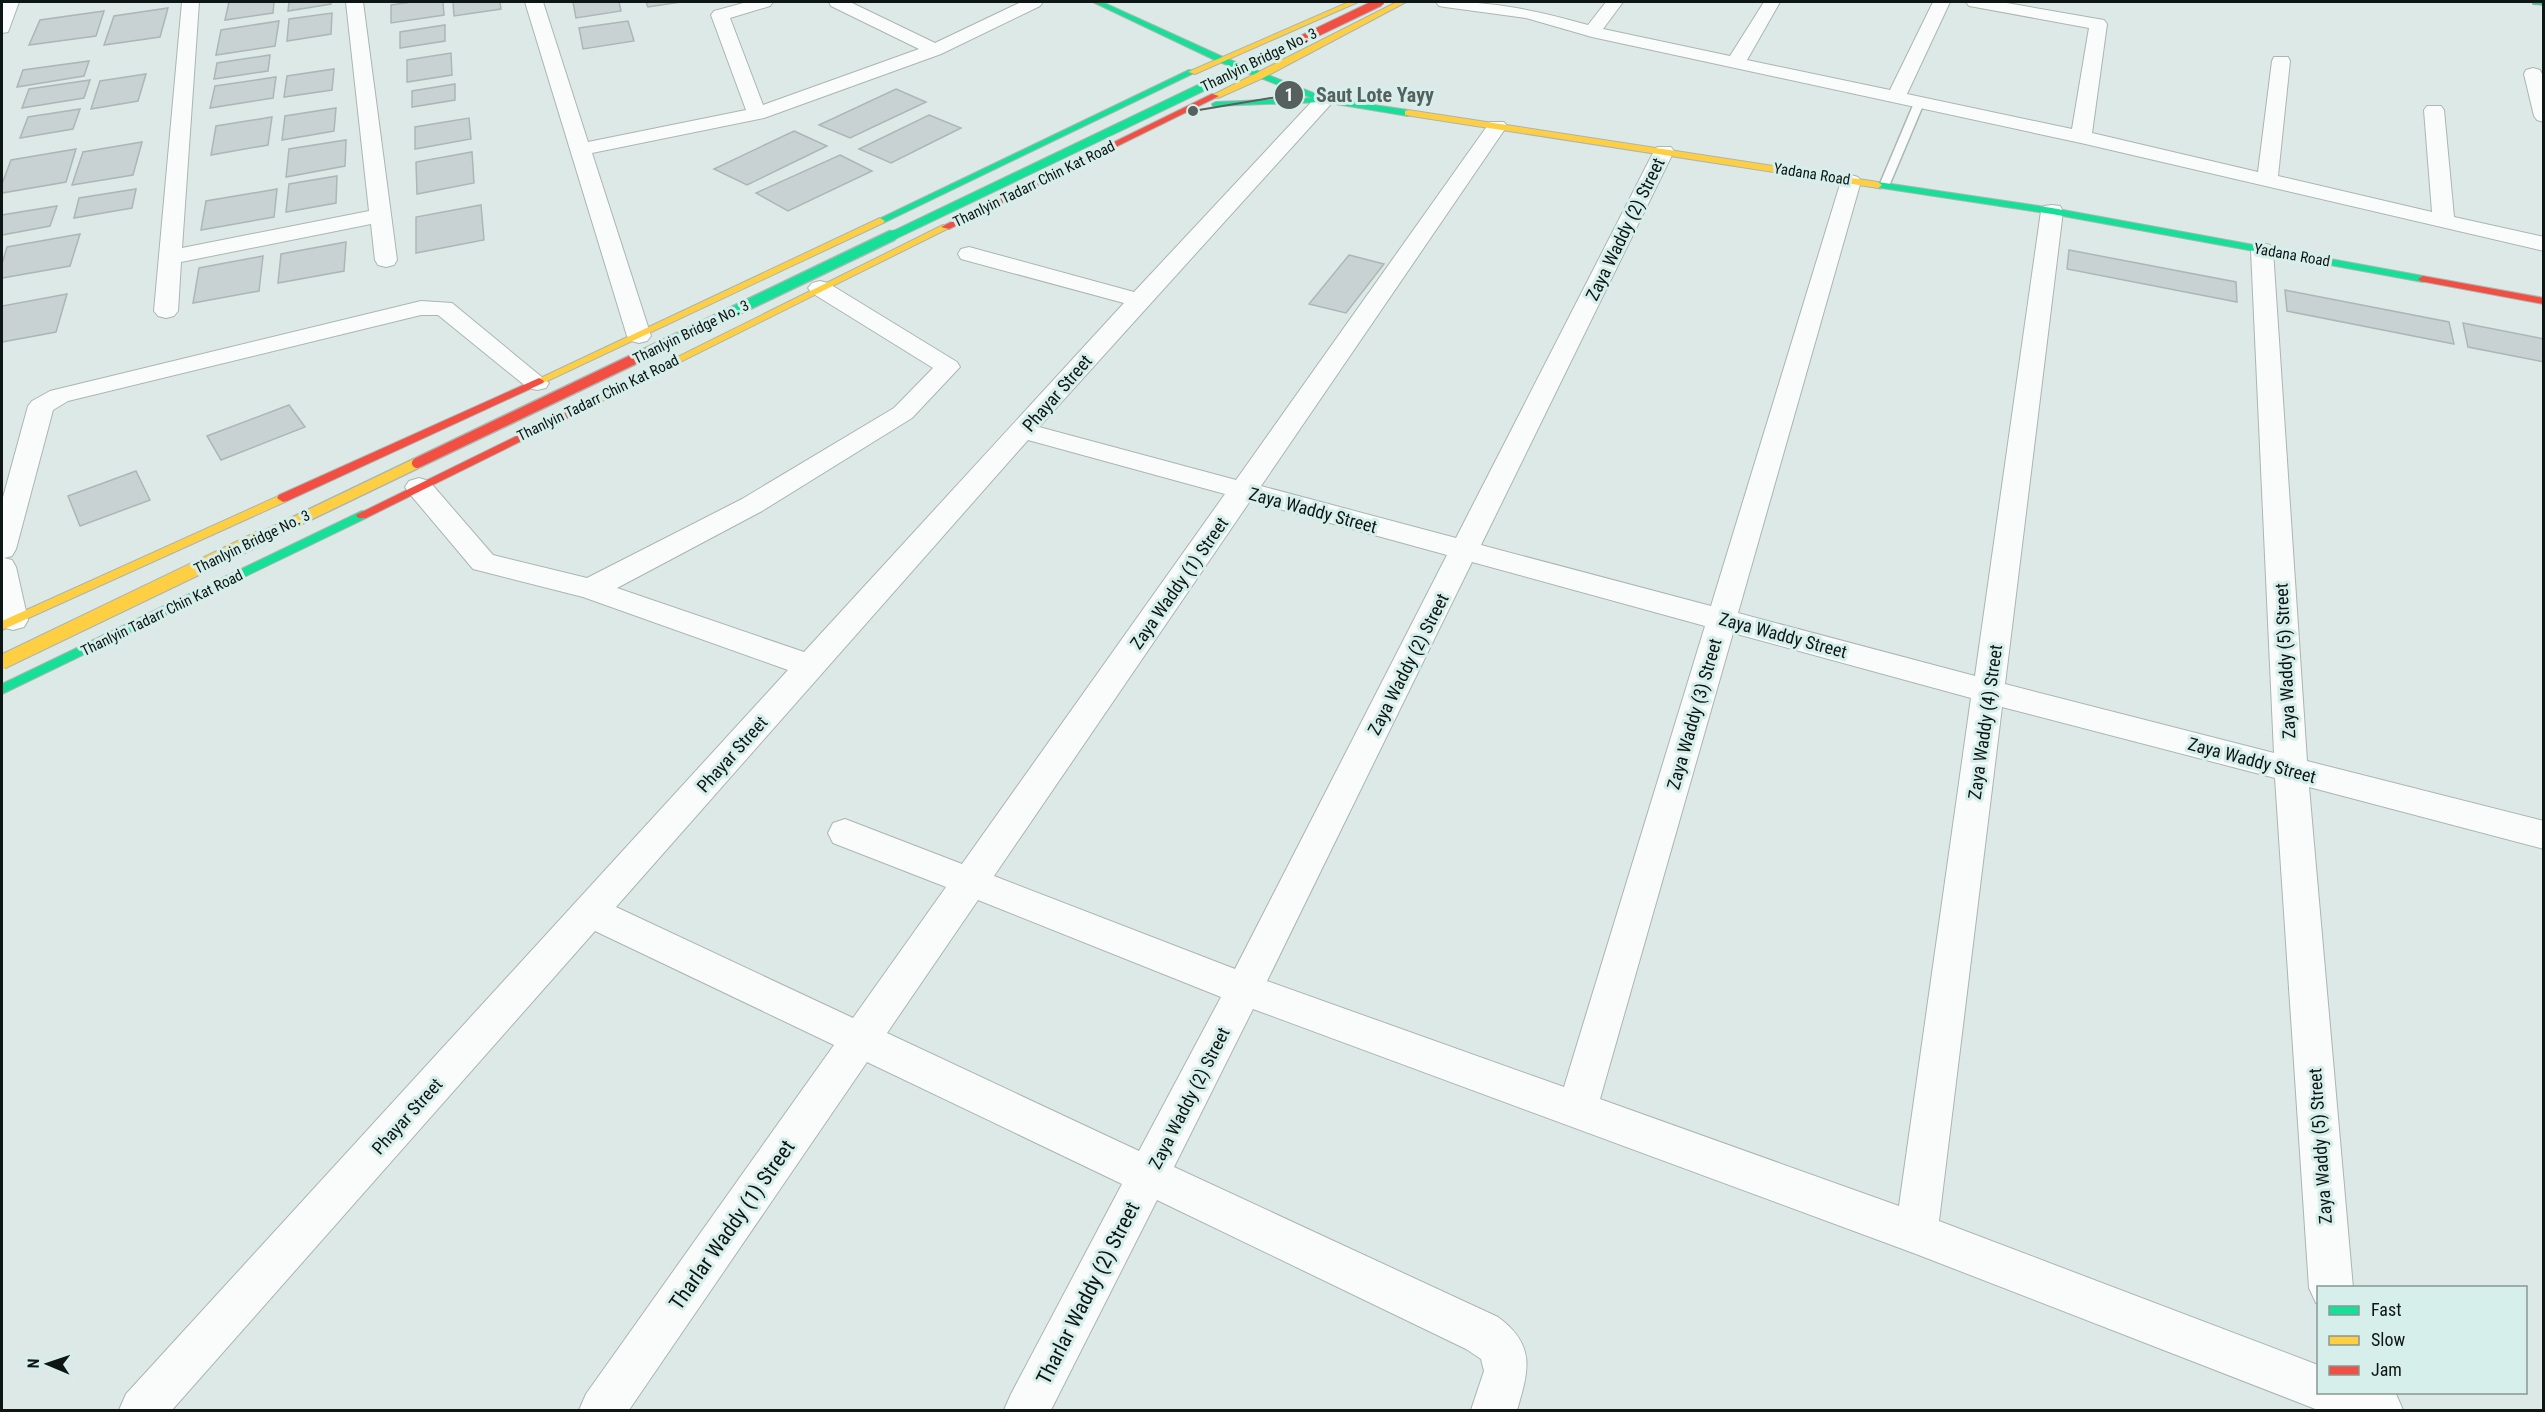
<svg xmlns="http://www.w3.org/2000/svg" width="2545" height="1412" viewBox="0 0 2545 1412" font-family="'Roboto Condensed',sans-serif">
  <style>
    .building { fill: #c8d2d2; stroke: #adb6b6; stroke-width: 1.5 }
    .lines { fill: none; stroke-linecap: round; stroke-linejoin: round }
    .lane-casing { stroke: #abb5b2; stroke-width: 3 }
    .street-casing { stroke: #abb5b2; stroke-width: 2 }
    .fast-casing { stroke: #abb5b2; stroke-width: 2 }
    .slow-casing { stroke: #abb5b2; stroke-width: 2 }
    .jam-casing { stroke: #abb5b2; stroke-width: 2 }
    .lane { fill: #fafcfb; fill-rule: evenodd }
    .street { fill: #fafcfb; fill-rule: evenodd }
    .fast { fill: #16e098; fill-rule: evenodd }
    .slow { fill: #ffcf43; fill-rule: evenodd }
    .jam { fill: #f24e42; fill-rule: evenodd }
    .fast-bridge-far1-casing { stroke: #abb5b2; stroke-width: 10; stroke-linecap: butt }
    .fast-bridge-casing { stroke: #abb5b2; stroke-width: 13; stroke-linecap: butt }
    .slow-bridge-far1-casing { stroke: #abb5b2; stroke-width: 13; stroke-linecap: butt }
    .slow-bridge-casing { stroke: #abb5b2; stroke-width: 16; stroke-linecap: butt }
    .jam-bridge-far1-casing { stroke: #abb5b2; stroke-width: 10; stroke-linecap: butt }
    .jam-bridge-casing { stroke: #abb5b2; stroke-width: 13; stroke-linecap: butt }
    .fast-bridge-far1 { stroke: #16e098; stroke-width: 8 }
    .fast-bridge { stroke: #16e098; stroke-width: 10 }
    .slow-bridge-far1 { stroke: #ffcf43; stroke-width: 10 }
    .slow-bridge { stroke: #ffcf43; stroke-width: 14 }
    .jam-bridge-far1 { stroke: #f24e42; stroke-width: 8 }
    .jam-bridge { stroke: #f24e42; stroke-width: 10 }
    .labels { text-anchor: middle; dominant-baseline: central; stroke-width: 6; stroke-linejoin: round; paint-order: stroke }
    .far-street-label { font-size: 15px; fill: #0e1615; stroke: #d7efea }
    .street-label { font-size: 18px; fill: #0e1615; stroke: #d7efea }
    .near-street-label { font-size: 21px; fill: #0e1615; stroke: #d7efea }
    .leader { fill: none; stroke: #56605e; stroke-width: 2 }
    .callout-dot { fill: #56605e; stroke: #d7efea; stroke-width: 2 }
    .mark-label { font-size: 18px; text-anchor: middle; font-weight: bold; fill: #fff }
    .callout-label { font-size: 20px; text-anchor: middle; font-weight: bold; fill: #56605e; stroke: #d7efea; stroke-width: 6; stroke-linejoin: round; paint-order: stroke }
  </style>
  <rect width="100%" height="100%" fill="#dde9e6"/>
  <path class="building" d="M229,2H274L273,13L225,20Z
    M289,2H331V4L288,11Z
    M412,2H443L444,15L391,23V5Z
    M453,2H500L501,9L454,16Z
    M573,2H619L621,11L576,18Z
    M646,2H681L648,7Z
    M168,8L160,37L104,45L114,16Z
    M104,11L96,36L29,45L40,20Z
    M332,13L331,34L287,41L289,19Z
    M279,21L275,46L216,55L221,30Z
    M628,21L634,41L583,49L579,28Z
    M445,25V41L400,48V32Z
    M451,53L452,75L407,82V60Z
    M270,55L268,71L214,79L217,63Z
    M89,61L84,76L17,87L23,70Z
    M334,69L332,90L284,97L287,76Z
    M146,74L138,101L91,109L100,81Z
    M276,77L273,98L210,108L215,86Z
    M90,80L84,98L22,108L29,89Z
    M455,84V100L412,107V91Z
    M896,89L926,102L850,138L819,125Z
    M336,108L334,131L282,140L285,116Z
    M80,109L73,129L20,138L28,117Z
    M929,115L961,128L891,163L859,149Z
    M272,117L268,145L211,155L216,126Z
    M469,118L471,139L415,149V127Z
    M794,131L827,146L747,185L714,169Z
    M346,140L345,166L286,177L289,149Z
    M142,142L133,175L72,185L83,152Z
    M76,149L66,182L2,193V184L11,160Z
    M472,152L474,183L417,194L416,162Z
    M840,155L872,171L788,211L756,193Z
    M337,176L336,203L286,212L289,184Z
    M136,189L132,208L74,218L79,198Z
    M277,189L274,217L201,230L206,201Z
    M481,205L484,240L416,253V217Z
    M57,206L50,226L2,235V215Z
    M80,234L70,266L2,278V264L7,247Z
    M346,242L344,271L278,283L281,254Z
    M2069,250L2236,282L2237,302L2067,269Z
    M1349,255L1384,264L1346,313L1309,304Z
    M263,256L259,291L193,303L199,268Z
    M2285,290L2449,322L2454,344L2287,311Z
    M67,294L56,332L2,342V306Z
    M2463,323L2544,339V362L2468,347Z
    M289,405L305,427L221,460L207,436Z
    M136,471L150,500L80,526L68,496Z"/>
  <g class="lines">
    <g class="lane-casing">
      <path id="lane" d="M1919,100L1924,103L1889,186L1880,188L1879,186L1914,103Z"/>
    </g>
    <g class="street-casing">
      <path id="street" d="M2,2H19L8,32L2,33Z
        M182,2H199L182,248L369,211L346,2H363L397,260L394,265L386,267L378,265L375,260L371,224L181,262L178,311L174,316L166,318L158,316L154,311Z
        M525,2H543L588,142L746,110L711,15L714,11L747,2H773L770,6L730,18L763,105L919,49L831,6L829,2H850L935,43L1021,2H1043L1040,6L941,54L764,118L592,153L651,336L647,341L639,343L631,341L627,336Z
        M1436,2C1488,0 1539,11 1588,25L1606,2H1623L1603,29L1730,56L1764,2H1780L1747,60L1890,90L1933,2H1950L1907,94L2072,129L2089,28L1975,7L1969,6L1966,2H2001L2098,19L2104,20L2107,24L2092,133L2258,172L2272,61L2274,57H2288L2290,61L2278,176L2432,212L2424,110L2427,106H2441L2444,110L2454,217L2544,237V251L2081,143L1592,37L1526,18L1445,7L1439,6Z
        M2533,68L2540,70L2544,78V122L2537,120L2534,116L2524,74L2526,70Z
        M1324,94L1331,96L1334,100L1331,104L1039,427L1236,480L1490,122H1504L1507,126L1261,486L1456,538L1654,151L1657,147H1671L1674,151L1481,545L1711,606L1841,181L1844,177L1851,175L1858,177L1861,181L1738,613L1975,676L2041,211L2044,206L2052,205L2060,206L2063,211L2005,684L2274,753L2251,250L2254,245L2262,243L2270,245L2273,250L2307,761L2544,821V849L2309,787L2353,1288H2318V1304L2316,1303L2309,1288L2275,778L2002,707L1939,1221L2318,1365V1392H2393L2396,1394L2403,1410H2318L1916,1254L1253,1009L1174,1167L1498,1317C1536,1345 1529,1370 1517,1410H1471L1484,1371L1481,1359L1466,1349L1157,1200L1051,1410H1004L1011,1394L1122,1184L867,1062L629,1410H579L586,1394L834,1045L595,931L172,1410H119L126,1394L788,670L583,597L473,569L409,493L405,487L409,481L419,478L429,481L493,555L587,578L742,499L894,408L933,368L812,293L808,288L812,283L820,281L828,283L957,362L960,367L912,418L762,511L617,588L804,652L1124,303L961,259L958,254L961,249L969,247L1134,292L1317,96ZM1028,440L1225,494L962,864L845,819L833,823L828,833L833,843L946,887L853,1018L616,907ZM1250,501L1447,555L1235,969L994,876ZM1472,562L1705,626L1564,1087L1267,981ZM1733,633L1971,698L1899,1206L1600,1099ZM978,900L1221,997L1139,1151L887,1033Z
        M421,301L452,303L549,383L546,388L537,390L528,388L438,315H421L68,401L53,410L16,549L12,556L4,558L12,560L16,567L28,620L24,627L13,630L2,627V501L28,406L32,401L50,391Z"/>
    </g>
    <g class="fast-casing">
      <path id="fast" d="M1093,2H1102L1223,57L1326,98L1408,110L1412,113L1408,116L1324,102L1213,106L1212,104L1216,102L1312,98L1217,61Z
        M2533,2H2544V5L2533,4Z
        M1189,70L1196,72L883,223L875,221Z
        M1878,182L2052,208L2423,276L2428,279L2423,282L2052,214L1875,187V183Z
        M362,511L366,512L368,515L366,518L2,694V684Z"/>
    </g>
    <g class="slow-casing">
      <path id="slow" d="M1349,2H1358L1195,74L1188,72Z
        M1397,2H1406L1263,78L1218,98L1211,96Z
        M1408,110L1878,182L1882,185L1878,188L1405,115V111Z
        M880,218L885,221L883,223L543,383H535L534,381Z
        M943,225L951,227L596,404L592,405L587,402Z
        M283,494L289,498L287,501L2,630V621Z"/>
    </g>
    <g class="jam-casing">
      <path id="jam" d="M1212,94L1219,96L949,229L941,227Z
        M2423,276L2544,298V304L2420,281L2418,279Z
        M539,378L544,381L543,383L287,501L283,502L277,498L279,495Z
        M592,399L597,402L596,404L366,518H358L356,515Z"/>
    </g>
    <use href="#lane" class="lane"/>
    <use href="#street" class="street"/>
    <use href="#fast" class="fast"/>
    <use href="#slow" class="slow"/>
    <use href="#jam" class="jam"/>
    <g class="fast-bridge-far1-casing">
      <path id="fast-bridge-far1" d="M890,237L1209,84"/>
    </g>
    <g class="fast-bridge-casing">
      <path id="fast-bridge" d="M670,342L893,235"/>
    </g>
    <g class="slow-bridge-far1-casing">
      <path id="slow-bridge-far1" d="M261,538L417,463"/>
    </g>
    <g class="slow-bridge-casing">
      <path id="slow-bridge" d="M2,662L264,536"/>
    </g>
    <g class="jam-bridge-far1-casing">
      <path id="jam-bridge-far1" d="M1209,84L1380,2"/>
    </g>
    <g class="jam-bridge-casing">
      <path id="jam-bridge" d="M417,463L670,342"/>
    </g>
    <use href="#fast-bridge-far1" class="fast-bridge-far1"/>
    <use href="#fast-bridge" class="fast-bridge"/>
    <use href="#slow-bridge-far1" class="slow-bridge-far1"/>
    <use href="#slow-bridge" class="slow-bridge"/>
    <use href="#jam-bridge-far1" class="jam-bridge-far1"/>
    <use href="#jam-bridge" class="jam-bridge"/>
  </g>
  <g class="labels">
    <g class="far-street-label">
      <text transform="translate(1259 60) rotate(-26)">Thanlyin Bridge No. 3</text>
      <text transform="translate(1812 174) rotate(9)">Yadana Road</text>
      <text transform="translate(1034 184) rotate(-26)">Thanlyin Tadarr Chin Kat Road</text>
      <text transform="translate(2292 255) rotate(10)">Yadana Road</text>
      <text transform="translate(691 332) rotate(-26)">Thanlyin Bridge No. 3</text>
      <text transform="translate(598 398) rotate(-26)">Thanlyin Tadarr Chin Kat Road</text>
      <text transform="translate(252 542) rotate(-26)">Thanlyin Bridge No. 3</text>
      <text transform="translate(162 613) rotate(-26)">Thanlyin Tadarr Chin Kat Road</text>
    </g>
    <g class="street-label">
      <text transform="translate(1625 229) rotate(-64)">Zaya Waddy (2) Street</text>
      <text transform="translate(1057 393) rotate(-49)">Phayar Street</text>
      <text transform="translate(1313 510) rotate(15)">Zaya Waddy Street</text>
      <text transform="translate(1179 583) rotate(-55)">Zaya Waddy (1) Street</text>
      <text transform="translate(1783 635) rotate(15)">Zaya Waddy Street</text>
      <text transform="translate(2285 661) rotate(-93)">Zaya Waddy (5) Street</text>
      <text transform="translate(1408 664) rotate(-63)">Zaya Waddy (2) Street</text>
      <text transform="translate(1694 714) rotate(-74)">Zaya Waddy (3) Street</text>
      <text transform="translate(1985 722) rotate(-82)">Zaya Waddy (4) Street</text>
      <text transform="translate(732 754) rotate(-48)">Phayar Street</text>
      <text transform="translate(2252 760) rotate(15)">Zaya Waddy Street</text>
      <text transform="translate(1189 1098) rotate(-63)">Zaya Waddy (2) Street</text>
      <text transform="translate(407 1116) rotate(-48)">Phayar Street</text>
      <text transform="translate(2320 1146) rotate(-94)">Zaya Waddy (5) Street</text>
    </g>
    <g class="near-street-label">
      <text transform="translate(732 1225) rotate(-55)">Tharlar Waddy (1) Street</text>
      <text transform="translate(1088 1293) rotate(-63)">Tharlar Waddy (2) Street</text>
    </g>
  </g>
  <path class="leader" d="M1193 111L1289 95"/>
  <g class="callout-dot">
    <circle cx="1193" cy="111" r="6"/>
    <circle cx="1289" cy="95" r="15"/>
  </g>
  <g class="mark-label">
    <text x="1289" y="101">1</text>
  </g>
  <g class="callout-label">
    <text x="1375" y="102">Saut Lote Yayy</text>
  </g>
  <rect width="2545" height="1412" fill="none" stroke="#0e1615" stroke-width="6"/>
  <rect x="2317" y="1286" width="210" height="108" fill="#d7efea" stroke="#879895" stroke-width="1.5"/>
  <rect x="2329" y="1306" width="30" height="9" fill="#16e098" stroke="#879895" stroke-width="1.5"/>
  <text x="2371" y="1316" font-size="18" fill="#0e1615">Fast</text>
  <rect x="2329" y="1336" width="30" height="9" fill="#ffcf43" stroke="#879895" stroke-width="1.5"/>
  <text x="2371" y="1346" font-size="18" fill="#0e1615">Slow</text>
  <rect x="2329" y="1366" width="30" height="9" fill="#f24e42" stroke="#879895" stroke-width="1.5"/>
  <text x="2371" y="1376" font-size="18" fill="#0e1615">Jam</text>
  <g transform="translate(48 1364) rotate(272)" stroke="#d7efea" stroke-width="4.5" paint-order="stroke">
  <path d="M0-4.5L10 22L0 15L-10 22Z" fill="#0e1615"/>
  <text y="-9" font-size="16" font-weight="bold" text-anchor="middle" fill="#0e1615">N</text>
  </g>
</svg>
